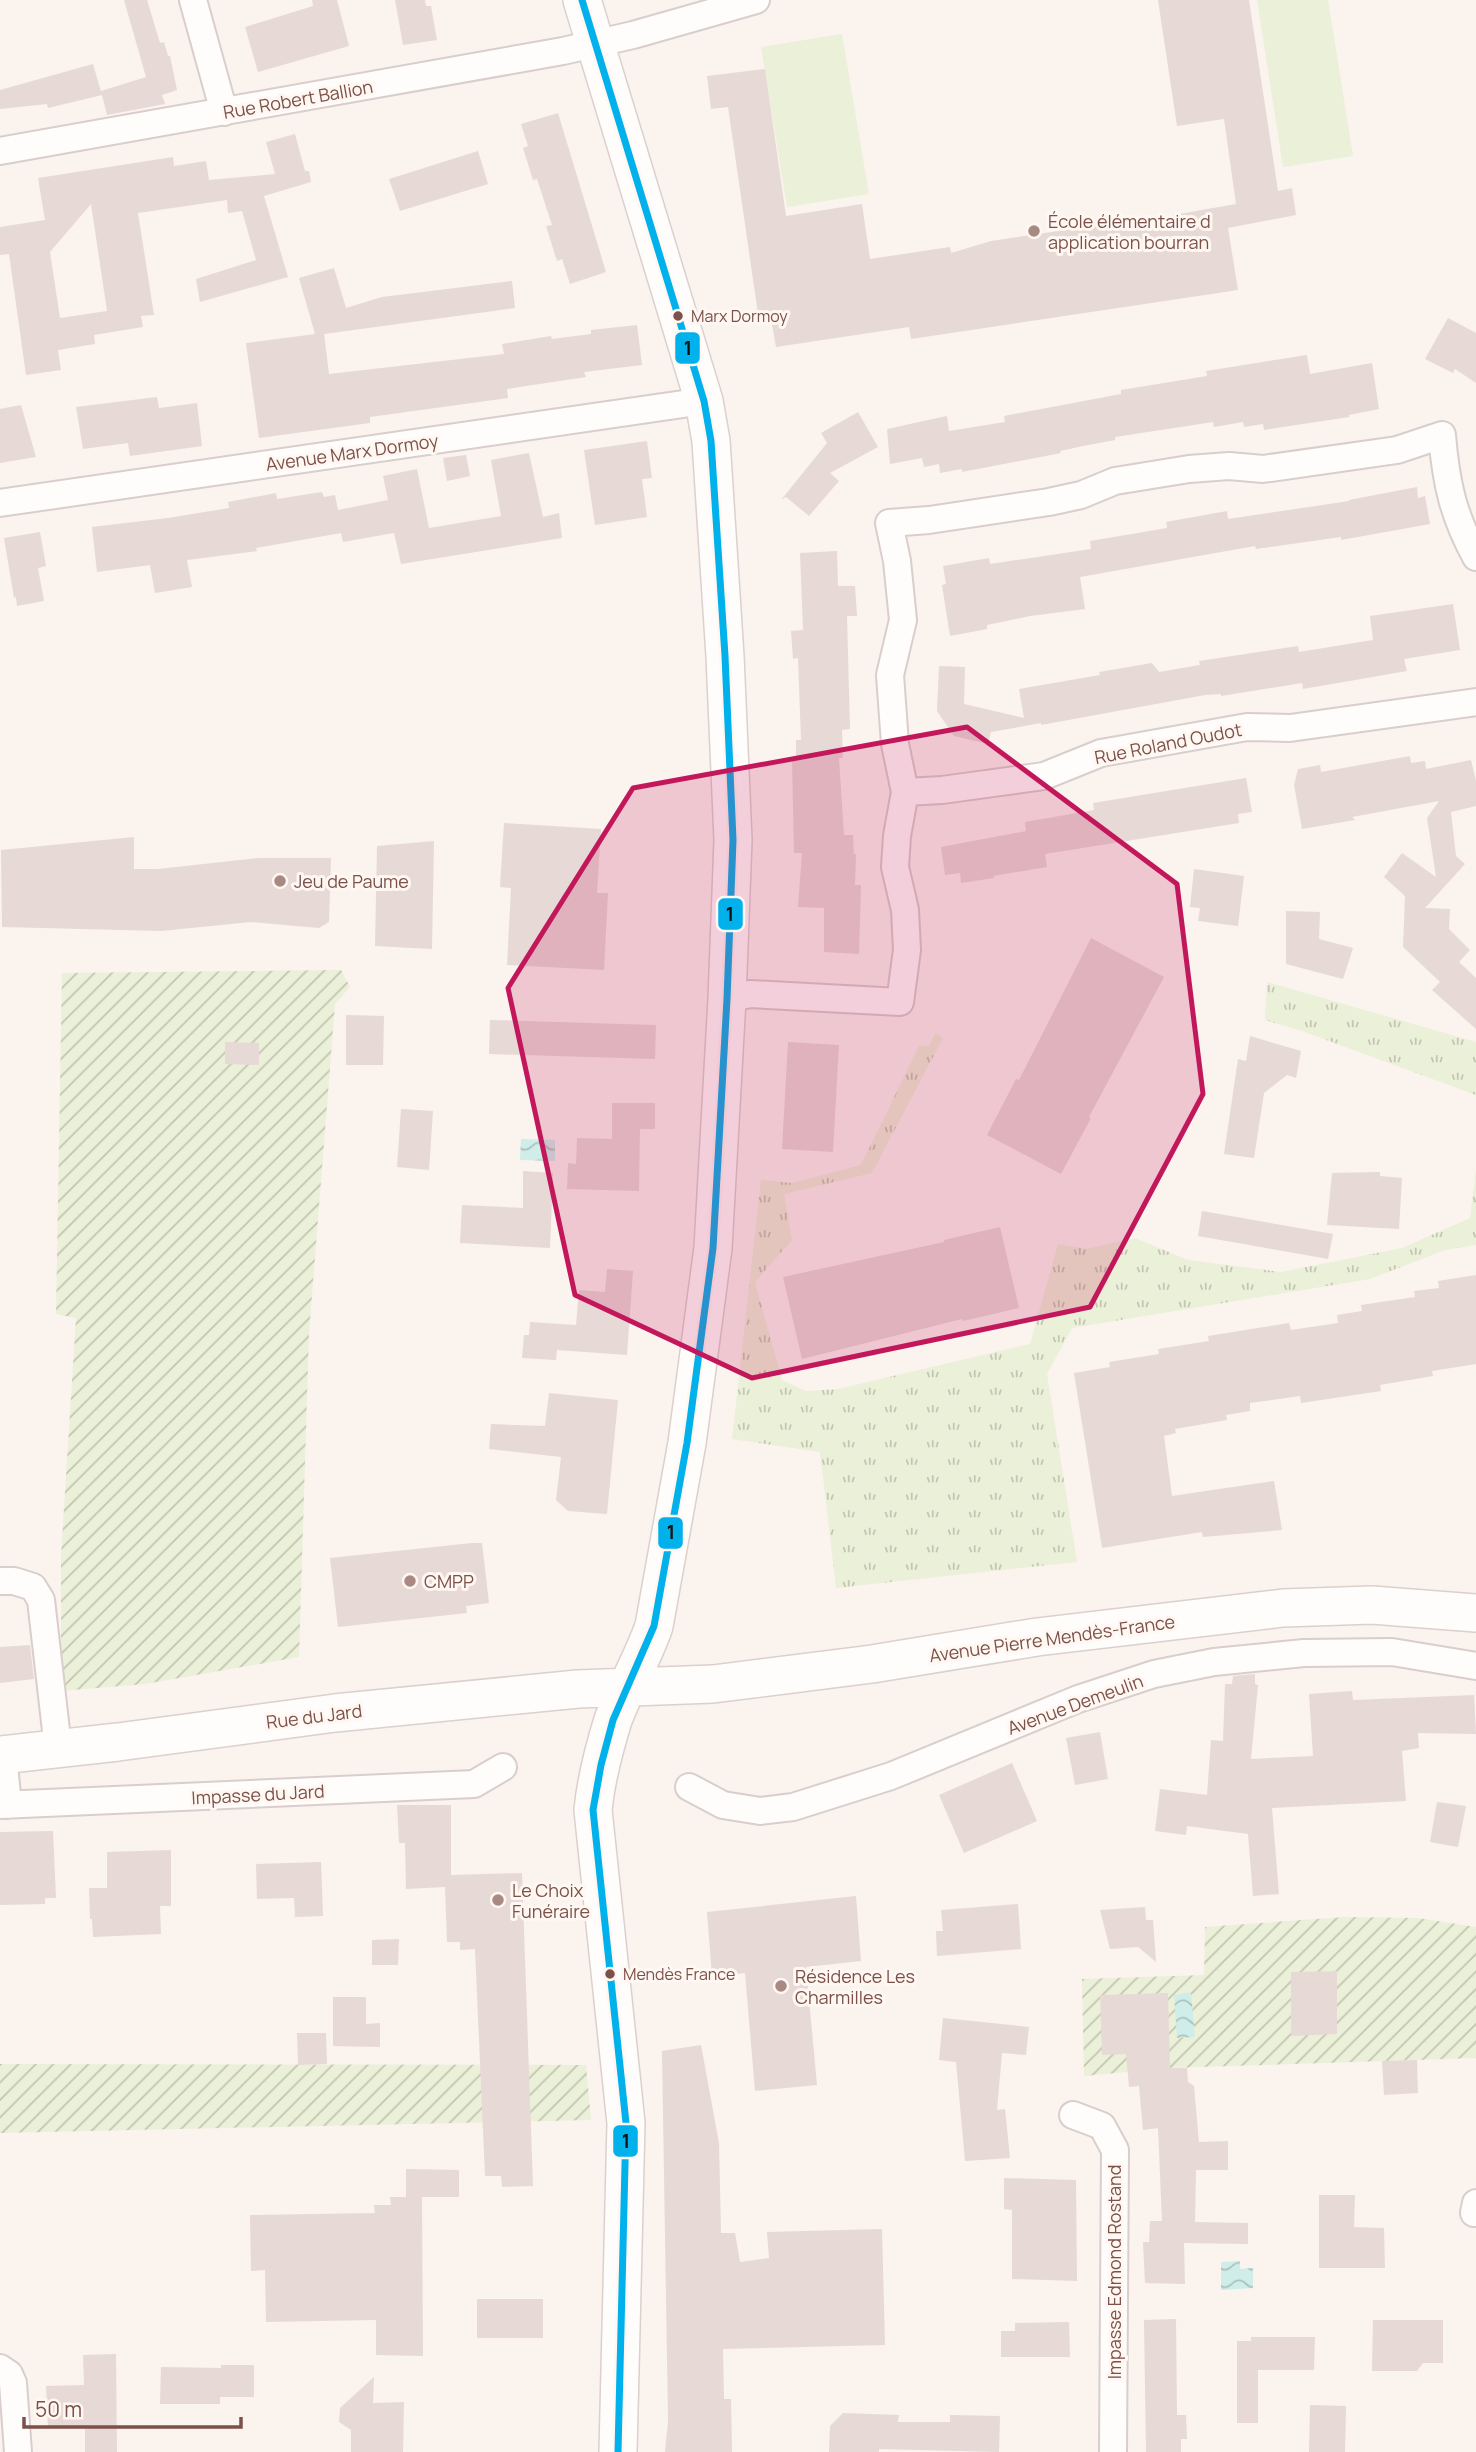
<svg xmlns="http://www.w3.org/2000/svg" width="1476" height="2452" viewBox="0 0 1476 2452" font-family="Manrope,sans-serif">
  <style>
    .grass { fill: url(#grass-tufts) }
    .park { fill: #ebf0d8 }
    .garden { fill: url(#garden-furrows) }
    .water { fill: url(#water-waves) }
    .building { fill: #e7d9d6; fill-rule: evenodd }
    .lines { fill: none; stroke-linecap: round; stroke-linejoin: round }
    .street-casing { stroke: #d9cecb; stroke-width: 30 }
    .secondary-casing { stroke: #dbd0cc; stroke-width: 40 }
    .street { stroke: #fefdfc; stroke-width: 26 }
    .secondary { stroke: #fefdfc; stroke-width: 37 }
    .bus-1-casing { stroke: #fff7f2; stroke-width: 12 }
    .bus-1 { stroke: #00b1eb; stroke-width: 7 }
    .marked { fill: #c2185b; fill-opacity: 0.2; stroke: #c2185b; stroke-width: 5; stroke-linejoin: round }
    .poi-dot { fill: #a88a83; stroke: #fff7f2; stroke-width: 2.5 }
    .bus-dot { fill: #7c514a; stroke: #fff7f2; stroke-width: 2.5 }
    .labels { text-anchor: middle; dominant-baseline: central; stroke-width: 6; stroke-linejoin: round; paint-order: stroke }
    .bus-label { font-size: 16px; fill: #7c514a; stroke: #fff7f2; text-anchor: start }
    .street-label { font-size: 18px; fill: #7c514a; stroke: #fff7f2 }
    .poi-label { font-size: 18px; fill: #7c514a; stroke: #fff7f2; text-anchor: start }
    .line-badge { stroke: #fff7f2; stroke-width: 2.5 }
    .pale-badge-label { font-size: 19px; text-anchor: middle; font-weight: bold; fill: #111 }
  </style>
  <defs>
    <pattern id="grass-tufts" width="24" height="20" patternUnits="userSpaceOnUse" patternTransform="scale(1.75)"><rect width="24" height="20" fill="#ebf0d8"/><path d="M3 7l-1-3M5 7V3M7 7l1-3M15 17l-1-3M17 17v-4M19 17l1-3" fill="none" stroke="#c3c5b1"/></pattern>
    <pattern id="garden-furrows" width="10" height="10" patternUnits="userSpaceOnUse" patternTransform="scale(1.75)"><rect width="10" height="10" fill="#ebf0d8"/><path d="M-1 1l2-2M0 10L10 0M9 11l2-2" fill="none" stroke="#c3c5b1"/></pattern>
    <pattern id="water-waves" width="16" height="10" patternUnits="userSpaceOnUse" patternTransform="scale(1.75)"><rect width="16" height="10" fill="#cfede9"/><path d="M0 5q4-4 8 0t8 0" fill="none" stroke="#adc2bf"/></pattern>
  </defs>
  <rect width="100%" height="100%" fill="#faf3ee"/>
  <path class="grass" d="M1267,982L1476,1042V1095L1302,1031L1265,1020Z
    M935,1033L943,1038L872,1173L784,1194L792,1240L755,1282L782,1380L806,1391L838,1389L1030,1344L1058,1244L1086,1249L1135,1238L1188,1260L1281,1272L1402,1248L1470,1218L1476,1169V1245L1445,1250L1370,1279L1072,1328L1047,1374L1077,1562L836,1588L820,1452L732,1439L761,1180L792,1183L861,1165L919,1046H929Z"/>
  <path class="park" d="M1257,0H1328L1353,156L1283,167Z
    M842,34L869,194L787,207L761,47Z"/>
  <path class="garden" d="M341,970L350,987L335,1004L309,1333L299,1657L145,1684L61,1691V1556L76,1318L56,1314L62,973Z
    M1345,1917L1418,1918L1476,1927V2058L1170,2068L1084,2076L1082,1979L1204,1975L1205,1927Z
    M0,2064L586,2065L591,2120L0,2133Z"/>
  <path class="water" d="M521,1139L555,1140V1161L520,1160Z
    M1191,1992L1195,2037L1177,2038L1174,1995Z
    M1240,2261V2269L1253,2268V2288L1221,2290V2262Z"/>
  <path class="building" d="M124,0H147L160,43L164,42L168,56H170L177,90L162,95L165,104L107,115L101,91L146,77Z
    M312,0H337L349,46L258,72L245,27L313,6Z
    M395,0H425L426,6H431L437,40L403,45Z
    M1158,0H1249L1278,191L1292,188L1296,215L1228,228L1238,290L911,339L909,327L776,347L770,313L758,314L728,107L711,109L707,76L765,69L786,216L862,204L870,259L950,247L951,253L991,241L1133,220V222L1236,204L1224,119L1177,126Z
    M93,64L102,95L48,108L47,104L0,109V90Z
    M558,113L606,272L570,284L562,259L557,261L546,226L552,225L537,179L533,180L523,148L528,146L521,124Z
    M295,134L305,171H309L311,182L264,196L288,277L200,302L196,279L256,260L242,211L228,213L227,200L138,213L154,315L141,316L143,327L94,335L95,344L58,350L61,370L26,375L9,254L0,255V227L45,220L38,178L173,157L174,166L206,161L209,180L275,174L266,142ZM91,204L107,311L60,318L50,252Z
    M478,151L488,184L400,211L389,179Z
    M334,268L346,308L382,297L512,281L515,308L324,334L329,374L504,354L502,344L551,336L552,339L591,334V330L637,325L642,365L584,372L586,377L507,389L508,398L370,417V423L259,438L246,343L315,334L299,278Z
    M1448,318L1476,333V383L1455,369L1453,373L1425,359Z
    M1307,355L1310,374L1372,363L1379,409L1349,415V417L1264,430L1263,424L1244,427L1243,422L1214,427L1213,422L1115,437V440L1083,446L1060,451L1061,453L962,472V469L940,473L939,464L924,467L922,458L890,464L887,429L947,416L949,431L1005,422L1004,416L1121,394V390L1207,376L1206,371Z
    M157,397L159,408L197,403L202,446L130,456L128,443L83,449L76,407Z
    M21,405L36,457L0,463V409Z
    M858,412L878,447L830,473L839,481L809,516L786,497L781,500L827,443L821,433Z
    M647,441L652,478L642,479L647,517L595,525L584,450Z
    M529,453L543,517L559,513L562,538L401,564L394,533L343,542L341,533L256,548L257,551L187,560L192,587L155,593L150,565L97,572L92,527L168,518L229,508L228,502L276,493L277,499L322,492L324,497L335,495L338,510L388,500L383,476L417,469L429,528L501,516L491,460Z
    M466,455L470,476L447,481L443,458Z
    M1417,487L1418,498L1425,496L1430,524L1341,540V537L1256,549L1255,546L1080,577L1085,609L1030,616L987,625V629L950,636L942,585L946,584L943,566L989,558L990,564L1091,549L1090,541L1167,528L1166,522L1227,511L1228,519L1349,501V500Z
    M40,532L46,566L38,568L44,601L17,606L16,597L14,598L4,538Z
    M837,551L838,586H855L857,616H847L850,729L842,730L843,758H839L844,835H853L854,854H856L855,885H861L859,954L824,952V908L798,907L802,853H794L792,759H796V740H801L798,658L793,659L791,631L803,630L800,553Z
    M1453,604L1460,650L1404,659L1407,671L1303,689L1302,683L1221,696V694L1205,695L1041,725V723L991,732L988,744L954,736L937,711L939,666L965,667L964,704L1024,718L1019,689L1100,675L1099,672L1152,663L1159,672L1200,665L1199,661L1298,646L1299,652L1373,640L1370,616Z
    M1410,756L1411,763L1425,761L1426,769L1471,760L1476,781V806L1451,812L1456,856L1465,864L1425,908L1450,909L1449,929L1470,950L1459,962L1476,978V1029L1432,990L1440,982L1403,947L1405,896L1384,877L1402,853L1436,877L1427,818L1439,801L1352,817L1355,820L1302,829L1294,785L1298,769L1320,765L1321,772Z
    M1246,778L1252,812L1238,814L1239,823L1045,854L1047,867L993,876L994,878L961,883L960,873L945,875L941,847L1026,831L1025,822L1094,810L1093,803Z
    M504,823L601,829L597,893H608L604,970L507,965L511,888L500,887Z
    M134,837V869H158L259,858H331L329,922L319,928L251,922L161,931L2,927L1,850Z
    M434,841L432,949L375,946L377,846Z
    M1194,869L1244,876L1238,926L1198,921L1200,908L1190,907Z
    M1286,911L1320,912L1319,939L1353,948L1343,979L1286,964Z
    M1091,938L1164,977L1089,1117L1091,1118L1061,1174L987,1135L1016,1079L1019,1080Z
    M346,1015L384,1016L383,1065H346Z
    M490,1020L656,1025L655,1059L489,1054Z
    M1250,1036L1301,1051L1296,1078L1287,1075L1264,1093L1254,1158L1224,1154L1238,1059L1246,1061Z
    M225,1042L259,1043V1065L225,1064Z
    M788,1042L839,1045L833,1152L782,1149Z
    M612,1103H655V1129H640L639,1191L567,1189L568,1163L576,1164L577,1138L612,1139Z
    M401,1109L433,1111L429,1170L397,1167Z
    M523,1171L553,1173L550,1248L460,1243L462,1205L523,1208Z
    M1380,1172V1176L1402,1178L1399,1229L1327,1225L1332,1173Z
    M1202,1211L1333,1234L1328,1259L1198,1236Z
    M1000,1227L1019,1308L963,1321L962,1319L802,1359L783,1277L944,1242V1240Z
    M607,1269L633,1271L627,1355L557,1350L556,1360L522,1358L524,1335H529L530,1322L576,1325L579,1290L605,1292Z
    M1476,1275V1364L1432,1371L1433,1376L1380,1385L1381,1391L1301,1403L1300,1396L1250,1403V1411L1226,1415L1227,1420L1175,1429L1176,1433L1164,1436L1172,1496L1274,1481L1282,1530L1203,1537L1202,1532L1102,1548L1074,1373L1110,1367L1109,1362L1159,1354L1158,1349L1209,1341L1208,1336L1289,1323L1291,1330L1338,1323L1337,1315L1362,1311L1361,1305L1415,1297L1414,1291L1439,1288L1438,1281Z
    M549,1393L618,1400L607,1514L568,1511L556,1500L561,1457L489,1449L491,1424L545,1426Z
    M472,1543H482L489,1603L466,1606L467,1613L338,1627L330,1558Z
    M30,1645L34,1679L0,1683V1647Z
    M1255,1674V1684L1258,1685L1251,1759L1313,1756L1309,1694L1352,1691L1353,1700L1474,1695L1476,1734L1418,1733L1419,1748L1402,1751L1406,1801L1272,1808L1279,1894L1253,1896L1248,1834L1187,1826L1186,1835L1155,1831L1160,1789L1207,1795L1211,1740L1223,1741L1225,1684H1232L1233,1676Z
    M1100,1732L1108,1779L1075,1785L1066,1738Z
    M1012,1763L1037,1821L964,1853L939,1795Z
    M1437,1802L1466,1806L1458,1847L1430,1842Z
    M397,1805H451V1875L522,1873L533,2186L502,2187L501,2176H485L475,1949L460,1950V1942H447L445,1887L406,1889L405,1843H399Z
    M53,1831L56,1898H45V1904L0,1905V1832Z
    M171,1850V1906H160L161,1934L93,1937L92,1919H90L89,1888H107V1852Z
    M321,1862L323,1916L295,1917L294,1898L257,1899L256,1864Z
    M856,1896L861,1961L806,1967L817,2085L755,2091L745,1973L712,1976L707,1912Z
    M1018,1904L1021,1949L937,1956L936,1931H943L941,1910Z
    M1145,1907L1146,1920H1153L1156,1962L1138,1947L1110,1949L1100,1910Z
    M399,1939L398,1965H372V1940Z
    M1337,1971V2034L1291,2036V1972Z
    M1168,1993L1170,2068H1187L1188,2082L1194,2086L1199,2142L1228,2141V2170H1196L1195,2222L1248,2223V2244L1184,2243L1185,2284L1145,2283L1143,2242H1149L1150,2221H1162L1158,2128L1143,2130L1139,2086L1129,2087L1126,2054L1102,2055L1100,1995Z
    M333,1997H366V2024L380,2023V2047L333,2046Z
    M943,2018L1029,2027L1026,2055L1002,2053L997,2110L1005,2109L1010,2158L965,2161L956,2062L939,2060Z
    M297,2033H326L327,2064L298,2065Z
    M701,2045L719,2143L721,2233H735L740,2262L769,2258L767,2232L882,2229L885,2345L723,2349L724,2399H731L732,2452H665L668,2421L662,2051Z
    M1417,2060L1418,2093L1384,2095L1382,2061Z
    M406,2169L459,2170V2197H422L423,2356L376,2355V2320L266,2322L265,2270L251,2271L250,2215L375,2213L374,2205H391L390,2197H406Z
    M1004,2178L1076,2180L1077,2281L1012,2279V2210L1004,2209Z
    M1319,2195H1355L1354,2227L1384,2228L1385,2268H1319Z
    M477,2299H543V2338H477Z
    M1176,2319L1177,2415H1186L1187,2439H1181V2452H1146L1144,2320Z
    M1373,2320H1443V2363H1423L1417,2371H1372Z
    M1069,2322L1070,2357H1001V2331H1015V2323Z
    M1251,2337H1315L1314,2370H1258V2423H1237V2341H1251Z
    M116,2354L117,2452H85V2427L48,2428L46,2386L84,2385L83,2355Z
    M221,2365H254V2397H220V2404H160L161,2367L221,2368Z
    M374,2377L373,2403L404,2402L403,2452H351V2430L339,2422L340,2408Z
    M1310,2405L1346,2406L1345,2452H1309Z
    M843,2413L899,2415L898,2422H950V2415L1000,2416L999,2452L879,2449V2452H829L830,2426Z"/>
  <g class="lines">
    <g class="street-casing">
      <path id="street" d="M193,0L224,112
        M0,151L563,51L633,35L756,0
        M0,503L704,401
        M905,792L942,790L1044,776L1101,753L1247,727L1290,728L1476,702
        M727,999L750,994L900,1002L907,950L905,910L895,867L897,836L905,792L895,744L890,675L903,620L897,561L889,523L929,520L1049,502L1081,495L1115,481L1189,469L1229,466L1263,469L1397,450L1442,435C1446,483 1453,515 1476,557
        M0,1581H14L33,1587L41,1600L58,1748
        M3,1755L8,1805
        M689,1787L723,1805L760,1811L793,1807L891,1776L1078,1699L1154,1674L1214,1662L1304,1653L1392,1652L1476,1666
        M0,1805L474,1784L503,1767
        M1073,2115L1102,2126L1115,2150L1113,2452
        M1474,2213L1476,2203
        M0,2368L9,2374L13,2383L18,2452"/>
    </g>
    <g class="secondary-casing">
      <path id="secondary" d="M582,0L704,401L711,441L725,656L733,840L727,999L713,1248L687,1443L654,1626C643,1658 625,1688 613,1720C604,1749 596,1780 593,1810L626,2123L618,2452
        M0,1755L118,1742L335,1713L578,1689L713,1684L872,1664L1037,1637L1283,1608L1372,1605L1476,1613"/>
    </g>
    <use href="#street" class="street"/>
    <use href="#secondary" class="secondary"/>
    <g class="bus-1-casing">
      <path id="bus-1" d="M582,0L704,401L711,441L725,656L733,840L727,999L713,1248L687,1443L654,1626L613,1720L601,1765L593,1810L626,2123L618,2452"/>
    </g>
    <use href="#bus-1" class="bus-1"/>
  </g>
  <path class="marked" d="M967,727L1177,884L1203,1094L1090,1307L752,1378L575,1295L508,988L633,788Z"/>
  <g class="poi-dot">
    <circle cx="1034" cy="231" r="7"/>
    <circle cx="280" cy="881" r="7"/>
    <circle cx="410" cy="1581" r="7"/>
    <circle cx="498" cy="1900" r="7"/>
    <circle cx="781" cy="1986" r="7"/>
  </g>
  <g class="bus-dot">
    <circle cx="678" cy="316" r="6"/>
    <circle cx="610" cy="1974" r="6"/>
  </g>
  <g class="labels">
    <g class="bus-label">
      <text x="691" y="316">Marx Dormoy</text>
      <text x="623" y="1974">Mendès France</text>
    </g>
    <g class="street-label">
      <text transform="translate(298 99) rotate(-10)">Rue Robert Ballion</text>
      <text transform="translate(352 452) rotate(-8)">Avenue Marx Dormoy</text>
      <text transform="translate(1168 743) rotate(-11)">Rue Roland Oudot</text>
      <text transform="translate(1052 1638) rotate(-8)">Avenue Pierre Mendès-France</text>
      <text transform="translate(1075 1704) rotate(-20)">Avenue Demeulin</text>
      <text transform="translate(314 1716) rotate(-7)">Rue du Jard</text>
      <text transform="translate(258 1794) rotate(-3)">Impasse du Jard</text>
      <text transform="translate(1114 2272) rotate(-90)">Impasse Edmond Rostand</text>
    </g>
    <g class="poi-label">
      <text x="1048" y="221">École élémentaire d<tspan x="1048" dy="21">application bourran</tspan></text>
      <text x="294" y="881">Jeu de Paume</text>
      <text x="424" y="1581">CMPP</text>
      <text x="512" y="1890">Le Choix<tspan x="512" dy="21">Funéraire</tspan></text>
      <text x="795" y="1976">Résidence Les<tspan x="795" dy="21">Charmilles</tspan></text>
    </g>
  </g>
  <g class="line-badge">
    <rect x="674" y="331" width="27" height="34" rx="7" fill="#00b1eb"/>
    <rect x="717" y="897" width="27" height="34" rx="7" fill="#00b1eb"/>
    <rect x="657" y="1516" width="27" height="34" rx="7" fill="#00b1eb"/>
    <rect x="612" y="2124" width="27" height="34" rx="7" fill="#00b1eb"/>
  </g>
  <g class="pale-badge-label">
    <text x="688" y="355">1</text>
    <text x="730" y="921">1</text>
    <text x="671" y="1539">1</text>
    <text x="626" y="2148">1</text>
  </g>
  <path d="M24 2417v10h217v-10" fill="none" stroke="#7c514a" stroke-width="3.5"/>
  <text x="35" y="2417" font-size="21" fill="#7c514a" stroke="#fff7f2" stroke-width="5" paint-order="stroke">50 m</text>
</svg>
